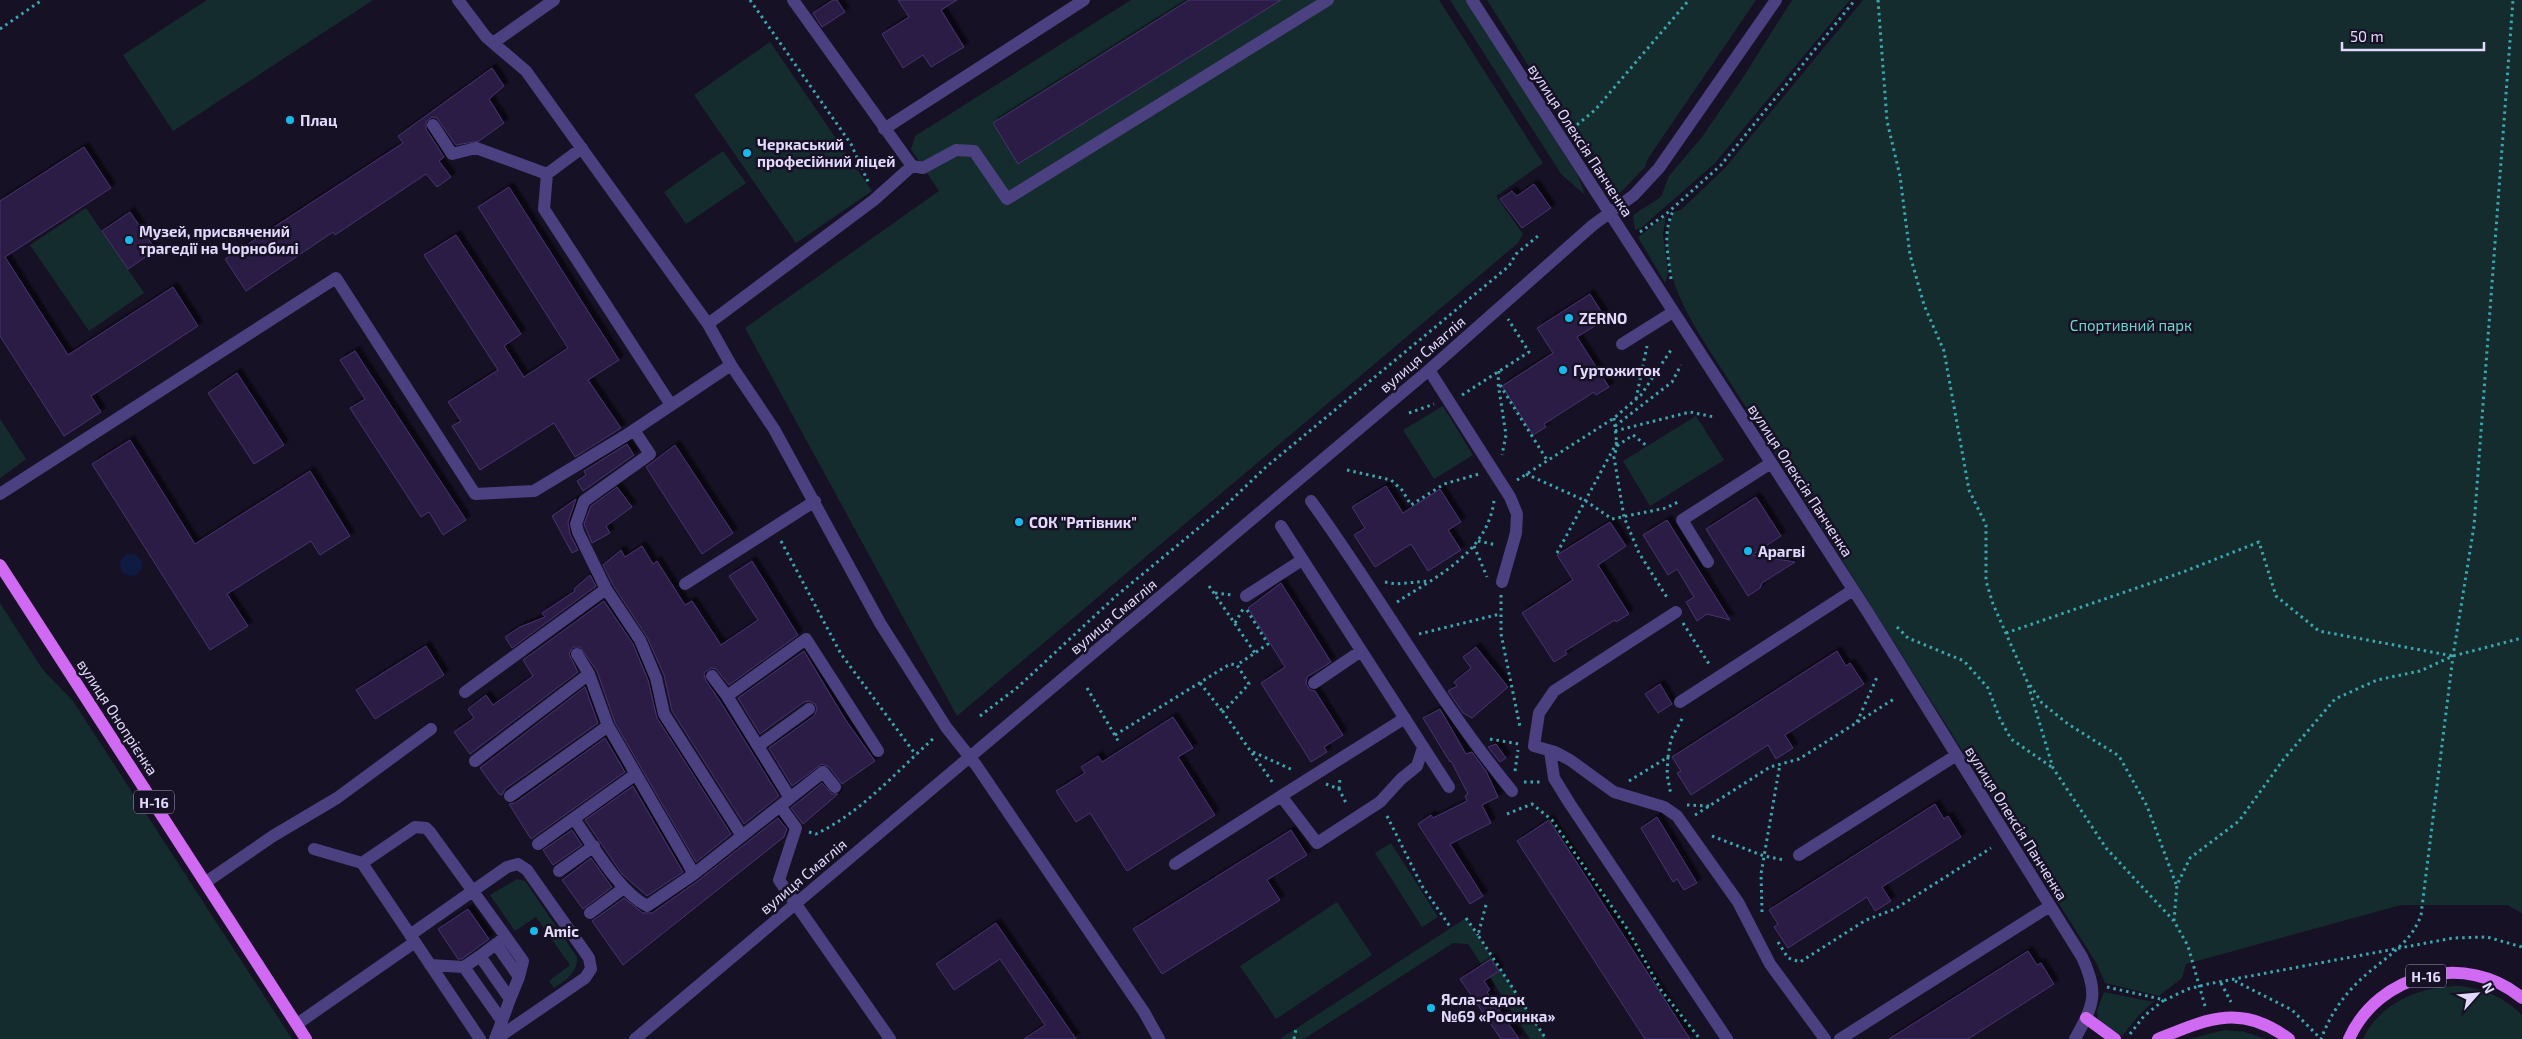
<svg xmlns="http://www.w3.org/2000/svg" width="2522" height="1039" viewBox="0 0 2522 1039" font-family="'Exo 2',sans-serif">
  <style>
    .green { fill: #152c2f }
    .water { fill: #0f1b41 }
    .building { fill: #2c1f45; stroke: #47336f; filter: url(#shadow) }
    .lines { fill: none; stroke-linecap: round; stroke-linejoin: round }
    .path { stroke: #3ba7ae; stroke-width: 3; stroke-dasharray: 2.5 4; stroke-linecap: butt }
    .minor { stroke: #4b4180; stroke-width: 12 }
    .major { stroke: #d06af2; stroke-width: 12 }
    .poi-dot { fill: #17baea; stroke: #171125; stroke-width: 2 }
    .labels { text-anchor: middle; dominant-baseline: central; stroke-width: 5; stroke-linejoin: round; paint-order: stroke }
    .shield { fill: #171125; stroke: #a59dbc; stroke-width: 1 }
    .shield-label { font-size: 14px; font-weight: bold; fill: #e2d9fc }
    .poi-label { font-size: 15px; font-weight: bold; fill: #e2d9fc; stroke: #171125; text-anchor: start }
    .street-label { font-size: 15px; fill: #e2d9fc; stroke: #171125 }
    .park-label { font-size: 15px; fill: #6bd6c9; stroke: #171125 }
  </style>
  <defs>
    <filter id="shadow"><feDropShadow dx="4.5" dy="-4.5" stdDeviation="1" flood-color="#0009"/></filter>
  </defs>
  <rect width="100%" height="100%" fill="#171125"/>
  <path class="green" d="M207,0H373L173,131L123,55Z
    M1131,0H1439L1543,163L1496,196L1523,234L1518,243L957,716L745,328L939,191L911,149L915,136Z
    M1450,0H1467L1578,176L1585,195L1561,174Z
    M1487,0H1756L1647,160L1645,167L1619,194L1610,195Z
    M1792,0H1850L1715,163L1641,228L1635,230L1633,215L1661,197L1669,176L1702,137L1744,76Z
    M1863,0H2522V913L2507,905H2401L2186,964L2182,978L2159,996L2105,983L2097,964L1721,368C1694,326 1650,264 1674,212L1681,210L1725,168Z
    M770,42L872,191L796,243L694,95Z
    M723,151L746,183L686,224L664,192Z
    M86,208L144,293L89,331L30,245Z
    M1666,216L1663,234L1668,273L1665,283L1638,237Z
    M1443,406L1473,455L1434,479L1403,430Z
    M1696,416L1724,460L1650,506L1623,461Z
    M0,419L26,459L0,478Z
    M0,603L43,670L73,701L292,1039H0Z
    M1391,843L1438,917L1422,927L1375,853Z
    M517,879L525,881L577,957C578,972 566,980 554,988L549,981L570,965L536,917L515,931L490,895Z
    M1337,902L1372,955L1276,1019L1240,966Z
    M1466,918L1546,1039H1530L1468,944L1453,943L1304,1039H1280Z
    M2461,986C2485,989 2505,998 2522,1015V1039H2363C2381,1001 2422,986 2461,986Z
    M2104,992L2149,1001H2154L2139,1015L2122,1036L2098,1020L2097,1011Z
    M2224,1030L2245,1032L2265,1039H2190Z"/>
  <path class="water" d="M120 565a11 11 0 1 1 22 0a11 11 0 1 1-22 0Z"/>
  <path class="building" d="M833,0H837L845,12L822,27L813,13Z
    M898,0H957L941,10L964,47L931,67L923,55L903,68L882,34L909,17Z
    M1189,0H1281L1018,164L993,123Z
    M492,68L504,86L489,99L504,123L479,141L456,145L437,118L432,117L426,122V129L444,157L439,161L451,177L437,187L426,174L335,235L333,232L246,291L225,259L403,143L398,136Z
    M84,147L111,188L5,257L68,355L173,287L198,326L91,396L101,412L64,436L0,336V201Z
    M1534,184L1551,208L1522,228L1500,199L1512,191L1517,196Z
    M509,187L619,360L588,380L621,428L575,457L554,423L480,470L452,426L461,421L448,402L498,370L424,255L456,235L521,334L504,346L524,377L568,348L478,207Z
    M130,212L156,250L128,269L102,231Z
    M1590,294L1606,319L1577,337L1609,387L1596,395L1594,392L1544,424L1546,427L1533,435L1502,386L1553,353L1537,328Z
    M355,351L466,520L443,535L429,512L421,517L350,408L365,399L340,360Z
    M237,373L284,445L254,464L208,393Z
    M130,440L195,544L310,471L350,536L320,555L311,541L227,594L248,626L210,650L92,464Z
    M627,444L634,455L583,491L577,481L586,475L584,471Z
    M675,445L733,533L702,554L646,467Z
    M1386,486L1403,513L1440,489L1461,522L1448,530L1461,550L1428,571L1411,544L1375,567L1354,535L1365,528L1352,507Z
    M617,487L632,507L606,526L610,533L592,543L584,524L591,506Z
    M1756,497L1781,536L1752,555L1795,562L1762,583L1760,588L1748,596L1706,529Z
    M576,499L568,522L570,534L578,550L572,553L552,516Z
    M1667,520L1730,620L1707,614L1697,621L1686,602L1694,597L1677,569L1668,575L1643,535Z
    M1610,522L1626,546L1598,565L1629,614L1616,622L1615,620L1565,651L1567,654L1554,662L1522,613L1573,580L1557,555Z
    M642,546L653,564L657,561L685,605L692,601L721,645L758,620L729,576L752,561L798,635L729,685L716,669L711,668L704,673L706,681L720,701L779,796L744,824L672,711L664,675L647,637L613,585L603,565L621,550L625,557Z
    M590,575L596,586L512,648L505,637L520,627L545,617L542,613L575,591L574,589Z
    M1281,583L1331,662L1307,677L1306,684L1310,690L1315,691L1343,735L1324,747L1327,752L1311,762L1261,683L1285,667L1248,608Z
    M604,601L633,644L648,680L657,718L731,834L696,862L615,723L597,671L580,647H573L569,654L578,672L470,754L454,732L474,718L468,709L486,695L493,705L533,676L523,660Z
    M426,646L444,675L375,719L356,690Z
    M1476,647L1508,687L1472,718L1463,713L1448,691L1457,686L1454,682L1471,668L1463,657Z
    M804,651L845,719L875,761L842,784L829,767L822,764L792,786L769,748L814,716L817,709L815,704L809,701L804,702L760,734L738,698Z
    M1837,651L1846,666L1850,663L1864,684L1785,735L1793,748L1776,759L1768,745L1691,795L1677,773L1681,771L1672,757Z
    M1660,684L1672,704L1658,713L1645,694Z
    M585,687L598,723L505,789L502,795L499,794L480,768Z
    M1440,709L1466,754L1472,752L1486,771L1498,797L1482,805L1491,823L1450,844L1483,896L1470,904L1418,824L1431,815L1433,818L1467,801L1465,796L1468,794L1451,761L1450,762L1423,718Z
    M1173,717L1193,748L1178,757L1215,815L1127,871L1090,813L1076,822L1056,791L1085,773L1081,767L1098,756L1102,762Z
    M605,738L625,772L531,839L509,804L515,803Z
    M1496,744L1506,758L1500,762L1488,747Z
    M822,783L832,794H838L803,824L791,808Z
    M633,786L683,872L647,896L622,874L585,820Z
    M1935,804L1944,819L1948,816L1961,837L1882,887L1891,901L1875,911L1867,897L1788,948L1774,927L1778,924L1769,910Z
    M1657,817L1697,883L1684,890L1677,879L1673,882L1641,828Z
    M778,818L787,829L784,837L623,965L592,921L624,898L643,913H652L699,880Z
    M1549,820L1568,849L1690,1039H1645L1517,841Z
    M572,830L582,845L553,865L543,850Z
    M1291,830L1307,855L1267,880L1280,900L1162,974L1133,929Z
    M591,858L612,887L583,909L562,880Z
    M468,909L489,939L462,959H458L438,929Z
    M996,923L1076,1039H1024L1045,1025L1000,959L954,990L936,964Z
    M2028,951L2037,965L2041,963L2054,984L1968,1039H1889Z
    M1491,959L1499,971L1484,981L1490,990L1487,992L1519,1039H1501L1460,979Z"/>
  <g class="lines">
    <path class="path" d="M750,0L851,144L869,184
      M1878,0L1887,121L1900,176L1910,255L1924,305L1944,351L1969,490L1986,525V581L1993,604L2027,681L2053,768L2106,848L2174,921L2188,946L2205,1006
      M0,29L42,0
      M1572,129L1595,110L1689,0
      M1640,232L1665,215L1721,165L1855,0
      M1671,279C1668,253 1662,233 1674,209
      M1499,371L1498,383L1506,435L1502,455
      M1500,385L1547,460
      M1462,395L1529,352L1508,319
      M1636,399L1647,346
      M1409,413L1434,404
      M1614,418L1617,446L1614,457L1624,517L1639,553L1668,599
      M1615,426L1672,382L1681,365
      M1615,431L1690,412L1714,417
      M1617,446L1633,435L1647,446
      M1347,470L1391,480L1402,490L1411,505L1444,484L1479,474
      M1526,474L1586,501L1612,519L1666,508L1678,502
      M1517,480L1614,418L1641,395L1671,350
      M781,541L841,654L916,755
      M1478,541L1497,545
      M1474,546L1487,577
      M1557,553L1617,442
      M1385,582L1396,584L1428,581
      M1209,586L1255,653
      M1215,593L1232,595
      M1501,595V634L1520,727
      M1397,602C1437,576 1487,553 1494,501
      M1247,610L1268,644L1237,665L1249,684L1223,712L1273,783
      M1235,623L1243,609
      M1683,623L1709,664
      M1897,627L1908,638L1964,661L1988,688L2000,719L2011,739L2053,768
      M2006,633L2183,572L2259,542L2276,596L2319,631L2453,656
      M1419,634L1500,614
      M1200,683L1223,712
      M2030,685L2042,703L2068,724L2119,756L2147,806L2176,884
      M1087,688L1120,744
      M980,716L1018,687L1116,596L1224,507L1266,467L1509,266L1516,254L1538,236
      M1857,722L1878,675
      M1115,735L1230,664L1237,665
      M1490,739L1519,744
      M1253,752L1293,770
      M1668,757L1667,774L1671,795
      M1515,771L1518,750
      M1629,781L1668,757L1671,739L1683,717
      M1524,782H1541
      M1326,784L1339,789L1347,805
      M1339,789L1340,778
      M1687,805L1709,806
      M1507,814L1532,804L1552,820L1628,930L1661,990L1700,1039
      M1695,815L1770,767L1799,759L1894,699
      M1387,816L1422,886L1451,928
      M809,832L816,834C862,812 897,771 935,737
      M1712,836L1764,856L1784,860
      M1486,905L1478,935L1546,1039
      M1762,912L1761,874L1780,764
      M1466,918L1478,935
      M2174,921L2177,885L2190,858L2239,821L2283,760L2335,699L2377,680L2420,671L2453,656L2522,638
      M1778,942L1788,958L1800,962L1866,920L1895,909L1991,848
      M2235,981L2292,1010L2321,1039C2329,1018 2340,1000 2356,984C2377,962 2411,946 2421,915L2453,656L2474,526L2513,0
      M2221,983L2231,1002
      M2107,987L2165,1000L2188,989L2208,984L2453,938L2487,937L2522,947
      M2130,1034L2144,1016L2164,1000
      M1294,1039L1296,1029"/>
    <path class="minor" d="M458,0L486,37L526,71L708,324L731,365L774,429L880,623L946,727L976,765L1144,1012L1159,1039
      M793,0L912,166L923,168L956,150L974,151L1007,199L1328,0
      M1472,0L1867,611L2082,957C2099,994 2094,1004 2075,1039
      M493,43L554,0
      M433,125L452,154L476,148L547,174
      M884,129L1084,0
      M582,148L547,174L544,209L671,405
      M708,324L874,200L912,166
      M1622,344L1673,312
      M1429,370L1510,497L1517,514L1516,533L1502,582
      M634,430L650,454L584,501L576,524L578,532L606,589L640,640L656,678L664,714L742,836
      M0,494L336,278L475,494L534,491L625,436L731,365
      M1311,501C1380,596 1437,700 1512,791
      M1281,526L1449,787
      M1708,562L1682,520L1771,463
      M685,584L815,501
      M1246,596L1302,560
      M1676,612L1554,691L1539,713L1534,746L1555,752L1570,760L1614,792L1664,807L1677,816L1738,902L1770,964L1825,1039
      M577,654L589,674L608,726L694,874
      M712,676L727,696L790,798
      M1314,683L1361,651
      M465,692L606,589
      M727,696L806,639L878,751
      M1680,702L1853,590
      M758,746L809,709
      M1550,751L1554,778L1570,804L1727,1039
      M475,761L589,674
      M835,787L823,772L780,806L796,828L779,880L890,1039
      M510,796L608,726
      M1281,796L1405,718
      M574,819C593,845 618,891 647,906L694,874L780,806
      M538,844L636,774
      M314,849L362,863
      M1799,855L1955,756
      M1175,864L1281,796L1317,843L1380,802L1401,779L1417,766L1423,748
      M559,871L594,846
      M206,882L273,836L337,798L431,729
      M590,913L624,888
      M410,935L507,867L518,864L527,870L589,958L591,969L585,978L496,1039
      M500,941L506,937L523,961L519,977
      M415,942L362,863L415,827L426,828L430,832L506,937
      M480,956L496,944L519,977L510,999
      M430,965L464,967L502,1021L495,1039
      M464,967L480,956L510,999L502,1021
      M297,1024L415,942L480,1039
      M635,1039L1429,370L1593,225L1634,195L1659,168L1776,0
      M1840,1039L2050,906"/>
    <path class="major" d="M0,565L306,1039
      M2086,1018L2115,1039
      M2158,1039C2207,1019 2241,1003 2289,1039
      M2349,1039C2378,973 2467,951 2522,998"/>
  </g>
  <g class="poi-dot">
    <circle cx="290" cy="120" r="5"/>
    <circle cx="747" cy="153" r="5"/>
    <circle cx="129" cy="240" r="5"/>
    <circle cx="1569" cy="318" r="5"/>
    <circle cx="1563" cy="370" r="5"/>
    <circle cx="1019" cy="522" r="5"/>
    <circle cx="1748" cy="551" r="5"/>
    <circle cx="534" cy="931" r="5"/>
    <circle cx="1431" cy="1008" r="5"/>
  </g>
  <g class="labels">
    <g class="shield">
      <rect x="134" y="790.5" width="40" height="23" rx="4"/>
      <rect x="2406" y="964.5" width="40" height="23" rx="4"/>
    </g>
    <g class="shield-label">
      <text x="154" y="802">Н-16</text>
      <text x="2426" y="976">Н-16</text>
    </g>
    <g class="poi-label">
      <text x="300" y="120">Плац</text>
      <text x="757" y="144">Черкаський<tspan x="757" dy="17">професійний ліцей</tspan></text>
      <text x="139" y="231">Музей, присвячений<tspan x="139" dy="17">трагедії на Чорнобилі</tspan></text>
      <text x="1579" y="318">ZERNO</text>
      <text x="1573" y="370">Гуртожиток</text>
      <text x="1029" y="522">СОК "Рятівник"</text>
      <text x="1758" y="551">Арагві</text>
      <text x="544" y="931">Amic</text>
      <text x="1441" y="999">Ясла-садок<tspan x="1441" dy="17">№69 «Росинка»</tspan></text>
    </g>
    <g class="street-label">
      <text transform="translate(1581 140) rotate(57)">вулиця Олексія Панченка</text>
      <text transform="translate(1422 354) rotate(-41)">вулиця Смаглія</text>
      <text transform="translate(1801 480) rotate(57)">вулиця Олексія Панченка</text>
      <text transform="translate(1113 616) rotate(-40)">вулиця Смаглія</text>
      <text transform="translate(118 717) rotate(57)">вулиця Онопрієнка</text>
      <text transform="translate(2017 823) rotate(58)">вулиця Олексія Панченка</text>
      <text transform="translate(803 876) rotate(-40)">вулиця Смаглія</text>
    </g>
    <g class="park-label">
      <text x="2131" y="325">Спортивний парк</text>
    </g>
  </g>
  <g transform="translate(2477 994) rotate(63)" stroke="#171125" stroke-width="4" paint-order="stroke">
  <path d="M0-4L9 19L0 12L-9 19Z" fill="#e2d9fc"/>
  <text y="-8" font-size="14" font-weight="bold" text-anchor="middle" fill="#e2d9fc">N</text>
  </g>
  <path d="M2342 42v8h142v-8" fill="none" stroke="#e2d9fc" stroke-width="2.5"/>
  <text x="2350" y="42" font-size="15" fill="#e2d9fc" stroke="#171125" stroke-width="4" paint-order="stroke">50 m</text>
</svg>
